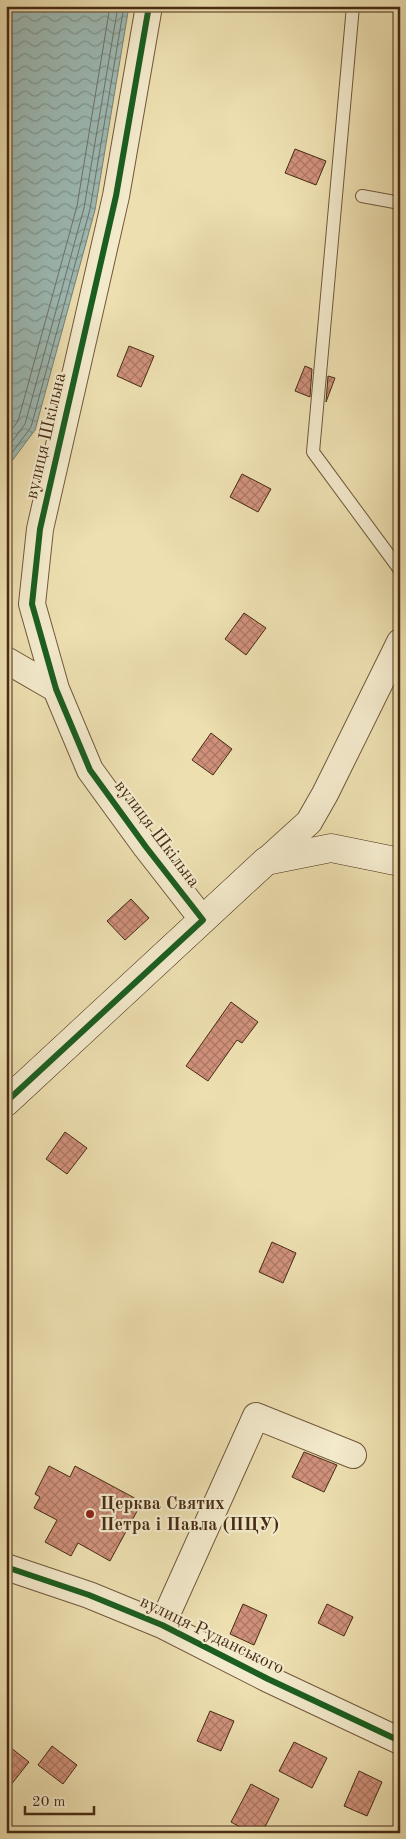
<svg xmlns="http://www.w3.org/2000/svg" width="406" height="1839" viewBox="0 0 406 1839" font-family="'Old Standard TT',serif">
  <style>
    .water { fill: url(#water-waves); stroke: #7a8174 }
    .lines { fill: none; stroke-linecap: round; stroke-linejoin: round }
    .shore { stroke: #727264; stroke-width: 1 }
    .building { fill: url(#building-cross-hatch); stroke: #472b13 }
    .lane-casing { stroke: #70583a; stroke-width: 14 }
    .street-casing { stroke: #70583a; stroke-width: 28 }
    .secondary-casing { stroke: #472b13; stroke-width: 29 }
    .lane { stroke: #f3eacc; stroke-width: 12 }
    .street { stroke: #f3eacc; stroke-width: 26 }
    .secondary { stroke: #f3eacc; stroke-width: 28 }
    .cycleway-casing { stroke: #f3eacc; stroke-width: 9 }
    .cycleway { stroke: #1b5e20; stroke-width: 6 }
    .poi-dot { fill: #8f2418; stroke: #f3eacc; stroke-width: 2 }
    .labels { text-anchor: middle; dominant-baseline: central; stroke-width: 4.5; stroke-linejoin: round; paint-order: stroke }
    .street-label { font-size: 18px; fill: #472b13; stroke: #f3eacc }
    .poi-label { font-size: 18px; font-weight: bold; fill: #472b13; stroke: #f3eacc; text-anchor: start }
  </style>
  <defs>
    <pattern id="water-waves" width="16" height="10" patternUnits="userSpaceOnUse" patternTransform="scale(1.25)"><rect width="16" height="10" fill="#9cbab5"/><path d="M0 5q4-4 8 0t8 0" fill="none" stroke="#819792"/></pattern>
    <pattern id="building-cross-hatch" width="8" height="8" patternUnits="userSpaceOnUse" patternTransform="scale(1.25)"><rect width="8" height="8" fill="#d0917b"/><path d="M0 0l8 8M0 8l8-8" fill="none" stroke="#ab7764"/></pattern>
  </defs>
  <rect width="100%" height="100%" fill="#eddfb0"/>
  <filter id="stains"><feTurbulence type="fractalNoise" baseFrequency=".004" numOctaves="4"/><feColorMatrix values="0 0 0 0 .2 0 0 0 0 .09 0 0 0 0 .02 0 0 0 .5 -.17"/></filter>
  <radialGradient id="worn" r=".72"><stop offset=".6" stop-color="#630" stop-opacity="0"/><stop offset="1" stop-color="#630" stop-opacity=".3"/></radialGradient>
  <path class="water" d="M6,6H129L95,210L35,430L6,469Z"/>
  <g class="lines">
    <path class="shore" d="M6,437L18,421L77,206L110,6
      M6,450L25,424L84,208L118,6
      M6,461L31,427L90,209L124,6"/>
  </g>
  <path class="building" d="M295,149L326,161L316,185L285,173Z
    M129,346L154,356L141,387L117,376Z
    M305,366L312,369L310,397L295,391Z
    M328,376L335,378L326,402Z
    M242,474L271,489L258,512L230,497Z
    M244,613L266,628L246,655L225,639Z
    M211,733L232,749L213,775L192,760Z
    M131,899L149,918L125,940L107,921Z
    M231,1002L258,1022L242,1043L237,1040L208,1081L186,1066Z
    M65,1132L87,1148L67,1174L46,1159Z
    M272,1242L296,1253L283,1283L259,1272Z
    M304,1452L337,1465L324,1492L292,1477Z
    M49,1466L70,1477L75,1466L142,1502L110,1561L78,1543L71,1556L45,1542L57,1520L34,1508L40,1497L35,1494Z
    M243,1604L267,1615L254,1645L230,1634Z
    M327,1604L353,1617L344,1636L318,1623Z
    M210,1711L234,1721L221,1751L197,1741Z
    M294,1742L327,1758L312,1788L279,1771Z
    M6,1744L29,1762L6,1791Z
    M52,1746L77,1765L63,1784L38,1765Z
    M359,1771L382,1782L367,1816L344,1806Z
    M251,1784L279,1799L262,1833H251L231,1822Z"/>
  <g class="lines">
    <g class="lane-casing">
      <path id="lane" d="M353,6L313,452L400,570
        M362,196L400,203"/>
    </g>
    <g class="street-casing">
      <path id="street" d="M149,6L116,196L40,529L32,604L56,689L90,770L146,847L203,920
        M6,660L56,689
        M266,861L309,822L325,794L400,642
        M6,1567L89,1595L162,1625L268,1679L400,1741
        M162,1625L256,1416L353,1455"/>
    </g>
    <g class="secondary-casing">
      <path id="secondary" d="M6,1102L266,861L331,848L400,862"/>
    </g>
    <use href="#lane" class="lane"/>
    <use href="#street" class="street"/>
    <use href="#secondary" class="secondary"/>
    <g class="cycleway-casing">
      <path id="cycleway" d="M6,1102L203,920L146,847L90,770L56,689L32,604L40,529L116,196L149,6
        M6,1567L89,1595L162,1625L268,1679L400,1741"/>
    </g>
    <use href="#cycleway" class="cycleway"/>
  </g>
  <circle class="poi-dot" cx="90" cy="1514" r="5"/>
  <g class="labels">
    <g class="street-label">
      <text transform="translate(46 436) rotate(-77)">вулиця Шкільна</text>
      <text transform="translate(157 834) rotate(53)">вулиця Шкільна</text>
      <text transform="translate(212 1635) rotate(26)">вулиця Руданського</text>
    </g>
    <g class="poi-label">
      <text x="100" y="1504">Церква Святих<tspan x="100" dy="21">Петра і Павла (ПЦУ)</tspan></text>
    </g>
  </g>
  <rect width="406" height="1839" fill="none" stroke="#eddfb0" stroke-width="25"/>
  <rect x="8" y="8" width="391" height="1824" fill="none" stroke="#472b13" stroke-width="2.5"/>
  <rect x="12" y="12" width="381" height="1814" fill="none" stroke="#472b13"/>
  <path d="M25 1806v8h69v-8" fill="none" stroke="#472b13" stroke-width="2.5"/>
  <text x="32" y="1806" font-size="15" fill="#472b13" stroke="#f3eacc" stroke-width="4" paint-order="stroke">20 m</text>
  <rect width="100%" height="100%" filter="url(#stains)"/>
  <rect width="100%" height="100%" fill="url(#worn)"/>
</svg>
